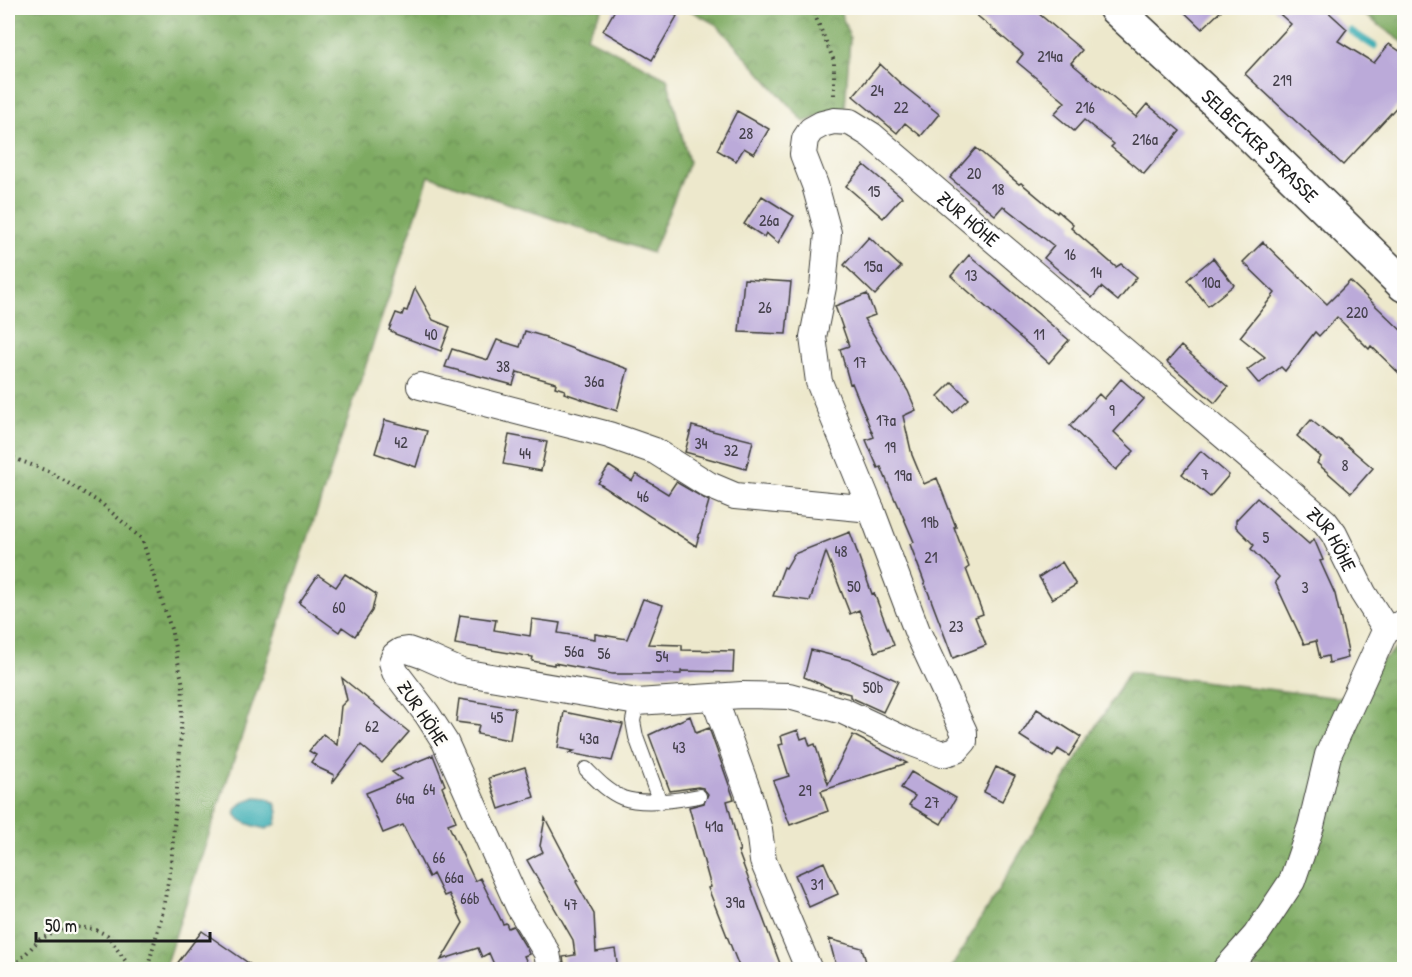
<svg xmlns="http://www.w3.org/2000/svg" width="1412" height="977" viewBox="0 0 1412 977" font-family="'Patrick Hand',sans-serif">
  <style>
    .forest { fill: url(#forest-crowns); stroke: #4d633f; stroke-width: 1.5 }
    .water { fill: #3caeb4; stroke: #2c6568; stroke-width: 1.5 }
    .lines { fill: none; stroke-linecap: round; stroke-linejoin: round }
    .stream { stroke: #3caeb4; stroke-width: 7 }
    .building { fill: #bbaad9 }
    .service-casing { stroke: #3b3b36; stroke-width: 16 }
    .minor-casing { stroke: #3b3b36; stroke-width: 28 }
    .secondary-casing { stroke: #3b3b36; stroke-width: 36 }
    .path { stroke: #3b3b36; stroke-width: 4; stroke-dasharray: 1.5 4.5; stroke-linecap: butt }
    .service { stroke: #fff; stroke-width: 14 }
    .minor { stroke: #fff; stroke-width: 26 }
    .secondary { stroke: #fff; stroke-width: 33 }
    .labels { text-anchor: middle; dominant-baseline: central; stroke-width: 5; stroke-linejoin: round; paint-order: stroke }
    .number-label { font-size: 16px; fill: #44404b }
    .street-label { font-size: 20px; fill: #1c1c1c; stroke: #fdfcf7 }
  </style>
  <defs>
    <pattern id="forest-crowns" width="20" height="18" patternUnits="userSpaceOnUse" patternTransform="scale(1.5)"><rect width="20" height="18" fill="#7eaa62"/><path d="M2 6a3 3 0 1 1 6 0M12 15a3 3 0 1 1 6 0" fill="none" stroke="#668a50"/></pattern>
  </defs>
  <rect width="100%" height="100%" fill="#fdfcf7"/>
  <filter id="ink" filterUnits="userSpaceOnUse"><feTurbulence type="fractalNoise" baseFrequency=".0167" numOctaves="2"/><feDisplacementMap in="SourceGraphic" scale="12" xChannelSelector="R" yChannelSelector="G"/><feConvolveMatrix kernelMatrix="1 2 1 2 8 2 1 2 1" color-interpolation-filters="sRGB"/></filter>
  <filter id="wash" filterUnits="userSpaceOnUse"><feTurbulence type="fractalNoise" baseFrequency=".008" numOctaves="4" result="noise"/><feDisplacementMap in="SourceGraphic" scale="24" xChannelSelector="R" yChannelSelector="G"/><feGaussianBlur stdDeviation="1.35" result="paint"/><feColorMatrix in="noise" values="0 0 0 0 0 0 0 0 0 0 0 0 0 0 0 0 0 1.4 0 .05"/><feComposite in="paint" operator="in"/></filter>
  <g filter="url(#wash)">
    <rect width="100%" height="100%" fill="#ede8cc"/>
    <path class="forest" d="M8,8H603L586,37L667,78L689,162L652,253L429,176L164,969H8Z
      M686,8H839L850,38L845,108L804,122L717,25Z
      M1355,8H1404V43Z
      M1403,642L1404,969L950,970L1129,672L1340,698Z"/>
    <path class="water" d="M256,797L267,798L275,803L278,812L276,824L266,829C257,827 225,820 239,806C243,801 251,799 256,797Z"/>
    <g class="lines">
      <path class="stream" d="M1351,31L1374,46"/>
    </g>
    <g id="blocks">
      <path class="building" d="M616,8H663L677,16L652,60L603,31Z
        M968,8H1032L1082,50L1071,63L1136,117L1147,104L1180,131L1144,174L1111,147L1114,144L1084,120L1074,131L1054,114L1065,102L1017,62L1023,54Z
        M1180,8H1224L1202,29Z
        M1273,8H1324L1347,29L1338,41L1374,63L1389,44L1404,54V99L1343,165L1245,74L1291,24Z
        M880,64L901,84L939,114L921,136L905,123L897,133L853,96Z
        M737,111L769,129L754,154L744,148L736,161L717,150Z
        M976,148L1019,184L1021,183L1057,213L1058,211L1073,224L1071,228L1116,267L1121,264L1137,277L1118,301L1101,287L1092,298L1044,258L1054,246L1003,206L995,215L950,178Z
        M864,165L902,197L883,218L846,186Z
        M762,196L794,216L778,243L766,233L764,237L744,224Z
        M869,237L901,267L875,295L844,265Z
        M1263,242L1327,304L1350,281L1404,333V378L1371,346L1369,349L1337,317L1319,336L1315,332L1285,371L1281,367L1259,384L1247,370L1265,357L1240,337L1275,293L1243,262Z
        M969,255L1069,340L1049,363L951,276Z
        M1213,258L1234,285L1208,306L1187,280Z
        M744,279L791,282L786,334L739,332Z
        M415,288L433,320L450,327L441,351L395,334V333L389,330L396,313L402,315L404,310L407,311Z
        M867,294L875,315L864,319L908,391L916,410L903,416L912,455L924,484L937,478L956,527H954L969,567L966,569L983,614L975,617L986,645L953,658L910,544L914,542L896,500H895L881,467L878,468L866,440L874,437L852,383L850,384L840,349L849,346L835,306Z
        M525,331L546,337V339L628,369L617,411L564,393L565,390L555,387L556,383L517,372L513,385L445,367L452,349L488,360L497,340L520,347Z
        M1181,346L1228,387L1215,403L1167,362Z
        M1121,379L1144,399L1114,432L1134,451L1116,470L1070,426L1099,394L1104,399Z
        M952,382L969,399L953,413L938,396Z
        M385,420L427,431L416,467L375,453Z
        M1311,420L1336,440L1338,438L1373,468L1351,493L1317,463L1321,457L1297,436Z
        M692,426L753,441L746,469L685,452Z
        M509,435L547,442L541,471L503,464Z
        M1201,451L1229,475L1210,497L1182,474Z
        M609,466L632,481L636,474L668,494L676,482L709,501L696,546L598,483Z
        M1257,498L1309,544L1314,539L1323,560L1320,561L1335,594L1348,651H1346L1348,658L1329,663L1328,656L1320,658L1316,641L1304,644L1275,582L1279,577L1251,549L1254,545L1236,527V520Z
        M850,532L872,594L874,593L894,645L875,652L859,610L850,614L826,552L810,601L773,596L784,567L786,568L794,554Z
        M1062,562L1076,585L1052,599L1039,577Z
        M345,574L376,594L372,611L355,636L342,627L339,632L299,603L318,575L336,587Z
        M643,599L663,605L648,644L682,645V650L734,651L733,672L681,671V674H612L554,663V665L532,661L533,657L455,644L460,615L496,620L494,630L530,636L532,619L560,623L558,633L595,639V634L627,639Z
        M811,650L854,661L898,681L883,712L850,697V694L832,689L804,677Z
        M342,678L409,732L382,763L361,745L333,782L334,775L319,768L311,762L316,755L309,751L323,734L337,745L341,706L347,700Z
        M459,699L515,708L510,740L477,734L479,725L456,722Z
        M1037,709L1081,737L1069,756L1058,749L1053,757L1020,736Z
        M564,712L623,724L612,761L569,753L574,751L558,748Z
        M690,716L696,733L709,728L734,799L727,801L740,851H738L782,969H740L708,888L711,887L689,807L704,803L708,794L703,788L698,787L670,791L649,735Z
        M798,730L801,739L807,737L810,746L815,744L828,784L853,735L907,763L821,791L828,811L790,825L773,781L789,776L779,745L783,744L781,736Z
        M433,755L445,785L442,787L456,821L448,824L475,881L480,878L503,924L506,923L508,928L513,926L527,949L529,954L524,956L530,969H496L489,953L482,957L478,948L441,960L463,923L449,894L444,896L433,874L429,877L403,825L383,833L366,793L401,779L392,772Z
        M525,767L534,797L499,809L489,778Z
        M996,767L1015,776L1002,801L984,792Z
        M911,772L956,798L941,824L909,805L915,796L901,788Z
        M545,818L578,881L576,882L594,914L596,952L615,949L618,969H565L563,957L575,955L573,940L527,860L543,852L540,846Z
        M824,862L838,894L809,907L795,875Z
        M202,931L257,969H173Z
        M829,939L862,948L868,969H837Z"/>
    </g>
  </g>
  <g filter="url(#ink)">
    <use href="#blocks" fill-opacity="0" stroke="#3b3b36" stroke-width="1.5"/>
    <g class="lines">
      <g class="service-casing">
        <path id="service" d="M637,702L633,721L636,737L660,802
          M586,769C597,780 608,792 623,798C643,805 679,800 699,796"/>
      </g>
      <g class="minor-casing">
        <g id="minor">
          <path d="M420,386L609,435L655,451L709,485L735,496L871,509"/>
          <path d="M714,698L748,792L759,830L763,861L809,970"/>
          <path id="s1" d="M550,970L547,953L519,907L445,742L427,714L395,672L392,662L395,655L401,651L408,650L425,656L461,672L637,702L742,695L789,696L843,711L907,741L942,754L956,750L964,741V732L917,631L871,509L819,382L813,337L823,287L828,233L815,185L803,154L805,139L811,130L822,124L834,121L850,122L871,135L1325,522L1334,534L1363,593L1386,629"/>
          <path d="M1225,970L1256,935L1292,881L1311,826L1328,755L1386,629L1404,623"/>
        </g>
      </g>
      <g class="secondary-casing">
        <g id="secondary">
          <path id="s2" d="M1115,8L1230,115L1404,285"/>
        </g>
      </g>
      <path class="path" d="M812,8L834,61V99
        M8,456L50,472L102,504L142,539L171,629L183,685L180,750L171,865L162,915L147,970
        M10,970L40,939L70,926L94,929L107,935L132,970"/>
      <use href="#service" class="service"/>
      <use href="#minor" class="minor"/>
      <use href="#secondary" class="secondary"/>
    </g>
  </g>
  <g class="labels">
    <g class="number-label">
      <text x="1050" y="56">214a</text>
      <text x="1282" y="80">219</text>
      <text x="877" y="90">24</text>
      <text x="901" y="107">22</text>
      <text x="1085" y="107">216</text>
      <text x="746" y="133">28</text>
      <text x="1145" y="139">216a</text>
      <text x="974" y="173">20</text>
      <text x="998" y="189">18</text>
      <text x="874" y="191">15</text>
      <text x="769" y="220">26a</text>
      <text x="1070" y="254">16</text>
      <text x="873" y="266">15a</text>
      <text x="1096" y="272">14</text>
      <text x="971" y="275">13</text>
      <text x="1211" y="282">10a</text>
      <text x="765" y="307">26</text>
      <text x="1357" y="312">220</text>
      <text x="431" y="334">40</text>
      <text x="1039" y="334">11</text>
      <text x="860" y="362">17</text>
      <text x="503" y="366">38</text>
      <text x="594" y="381">36a</text>
      <text x="1112" y="410">9</text>
      <text x="886" y="420">17a</text>
      <text x="401" y="442">42</text>
      <text x="701" y="443">34</text>
      <text x="890" y="447">19</text>
      <text x="731" y="450">32</text>
      <text x="525" y="453">44</text>
      <text x="1345" y="465">8</text>
      <text x="1205" y="474">7</text>
      <text x="903" y="475">19a</text>
      <text x="643" y="496">46</text>
      <text x="930" y="522">19b</text>
      <text x="1266" y="537">5</text>
      <text x="841" y="551">48</text>
      <text x="931" y="557">21</text>
      <text x="854" y="586">50</text>
      <text x="1305" y="587">3</text>
      <text x="339" y="607">60</text>
      <text x="956" y="626">23</text>
      <text x="574" y="651">56a</text>
      <text x="604" y="653">56</text>
      <text x="662" y="656">54</text>
      <text x="873" y="687">50b</text>
      <text x="497" y="717">45</text>
      <text x="372" y="726">62</text>
      <text x="589" y="738">43a</text>
      <text x="679" y="747">43</text>
      <text x="429" y="789">64</text>
      <text x="805" y="790">29</text>
      <text x="405" y="798">64a</text>
      <text x="932" y="802">27</text>
      <text x="714" y="826">41a</text>
      <text x="439" y="857">66</text>
      <text x="454" y="877">66a</text>
      <text x="817" y="884">31</text>
      <text x="470" y="898">66b</text>
      <text x="735" y="902">39a</text>
      <text x="571" y="904">47</text>
    </g>
    <g class="street-label">
      <text stroke="none"><textPath href="#s2" startOffset="200">SELBECKER STRASSE</textPath></text>
      <text stroke="none"><textPath href="#s1" startOffset="1791">ZUR HÖHE</textPath></text>
      <text stroke="none"><textPath href="#s1" startOffset="2277">ZUR HÖHE</textPath></text>
      <text transform="translate(423 713) rotate(56)">ZUR HÖHE</text>
    </g>
  </g>
  <rect width="1412" height="977" fill="none" stroke="#fdfcf7" stroke-width="30"/>
  <path d="M36 932v9h174v-9" fill="none" stroke="#1c1c1c" stroke-width="3"/>
  <text x="45" y="932" font-size="18" fill="#1c1c1c" stroke="#fdfcf7" stroke-width="4.5" paint-order="stroke">50 m</text>
</svg>
